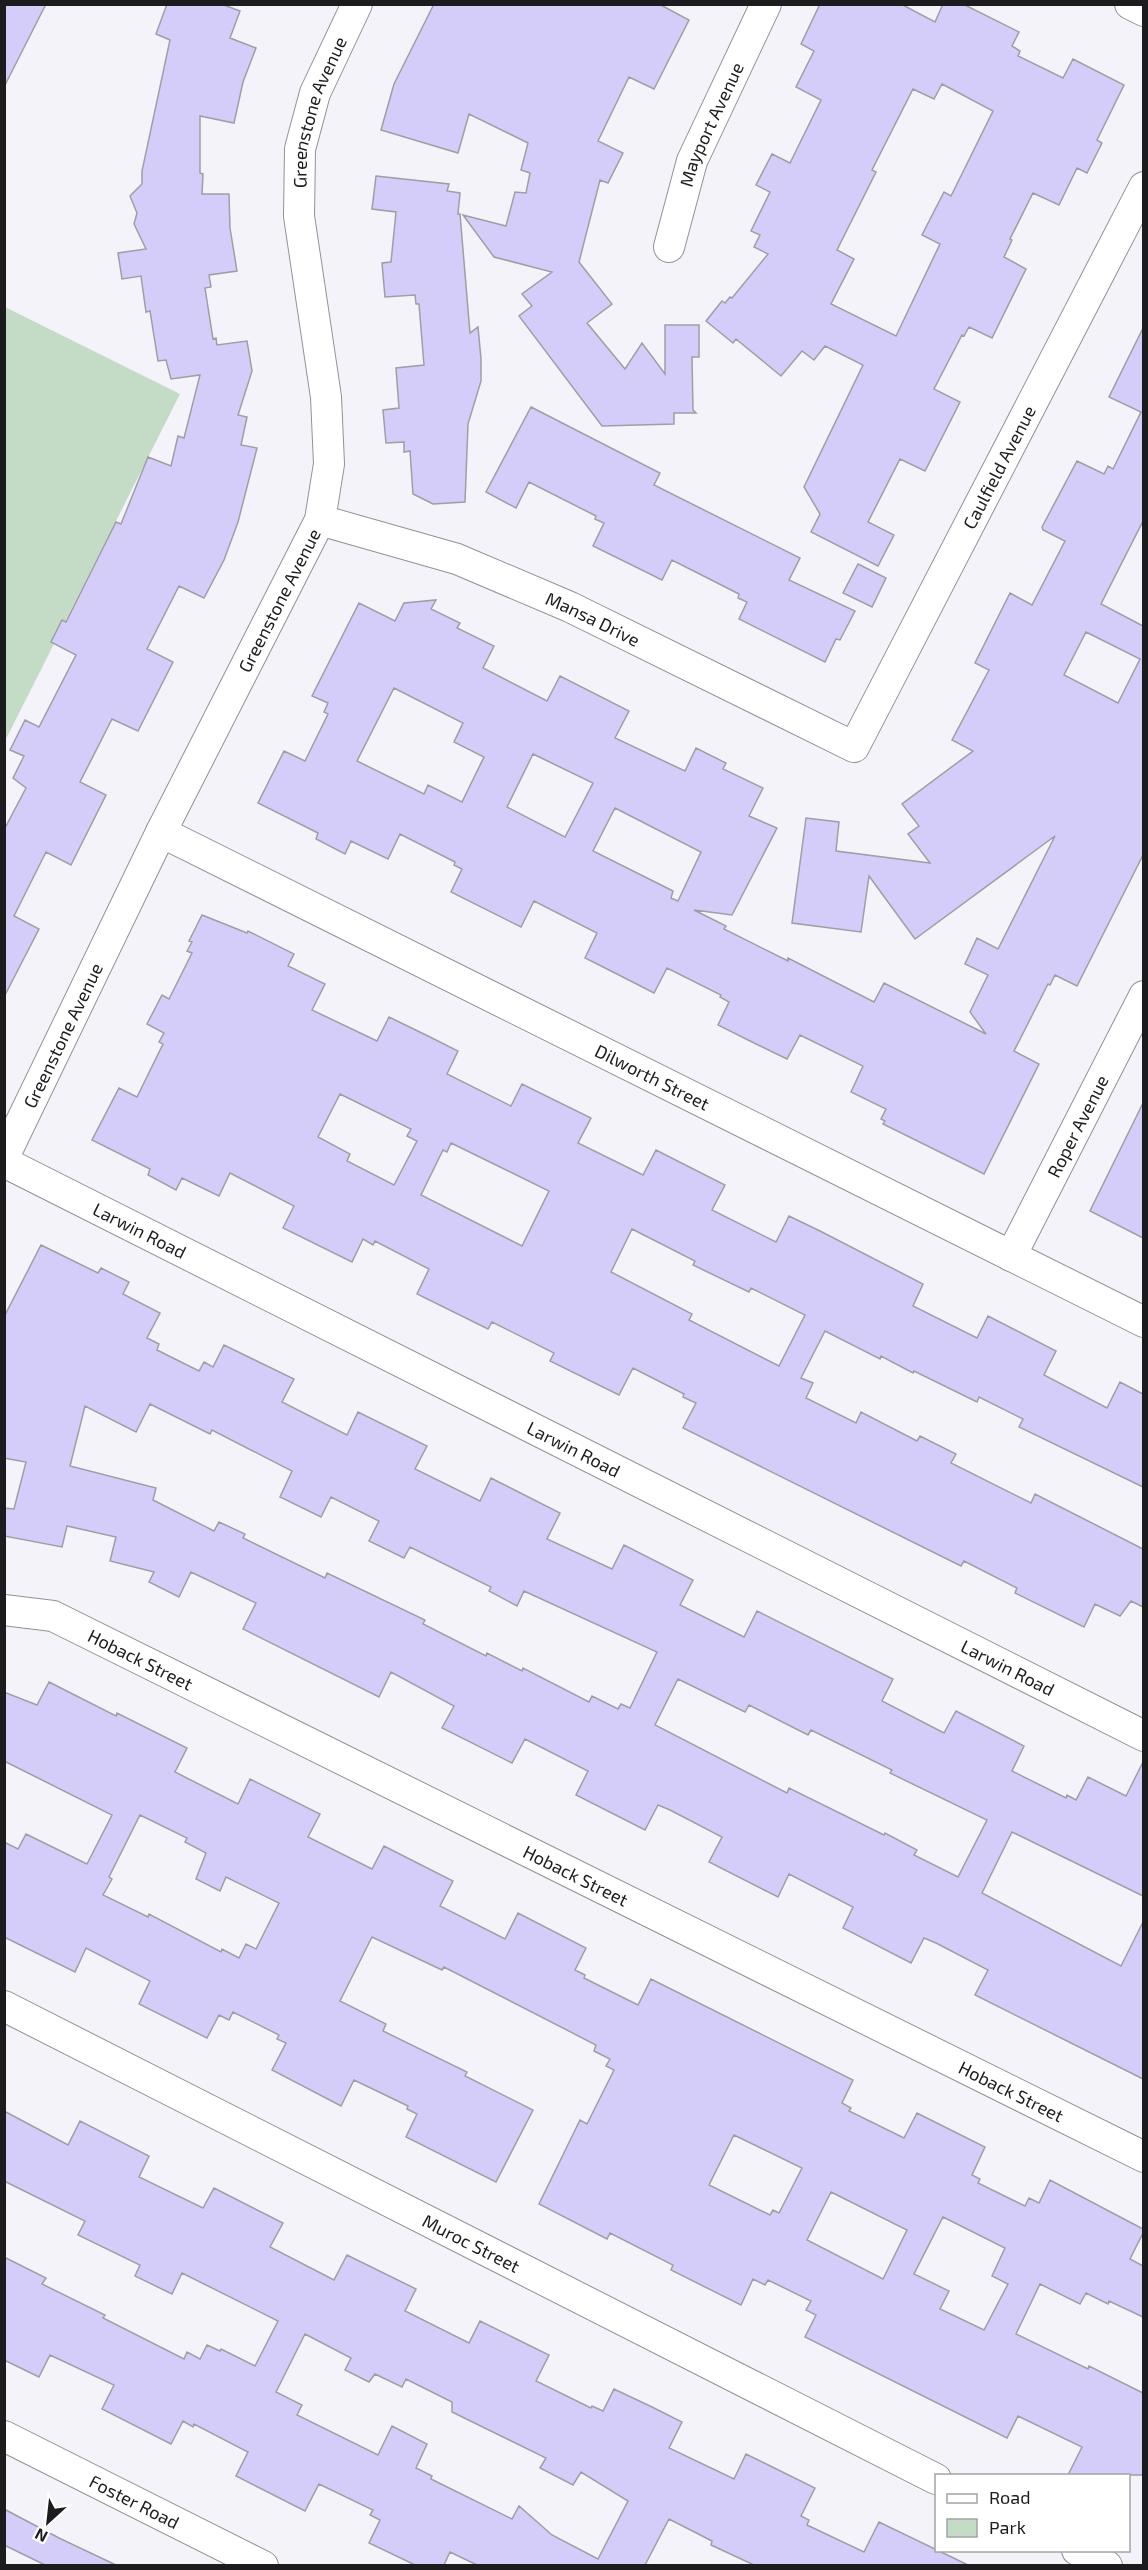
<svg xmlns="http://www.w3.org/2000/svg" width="1148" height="2570" viewBox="0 0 1148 2570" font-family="'Exo 2',sans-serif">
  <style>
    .green { fill: #c4dcc6 }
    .building { fill: #d4cdfa; stroke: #9f9ea4; stroke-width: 1.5; fill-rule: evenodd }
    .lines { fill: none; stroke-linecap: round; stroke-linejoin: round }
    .minor-casing { stroke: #929197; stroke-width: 32 }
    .minor { stroke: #fff; stroke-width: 30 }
    .labels { text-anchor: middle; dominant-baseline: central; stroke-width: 4.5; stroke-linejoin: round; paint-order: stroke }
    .street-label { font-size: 18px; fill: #1c1b1d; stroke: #fff }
  </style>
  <rect width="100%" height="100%" fill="#f3f3f9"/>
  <path class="green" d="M5,307L180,394L5,741Z"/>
  <path class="building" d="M4,4H46L4,87Z
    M167,4H221L240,11L230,38L256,48L243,82L234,123L200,116V173L203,174L202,194H229L230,228L237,271L209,275L211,287L205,288L213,339L216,338L217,345L247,341L252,371L238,415L247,417L241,445L257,448L238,522L224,560L204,598L179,586L147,649L173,662L138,731L112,719L80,782L106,795L71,865L46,852L14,916L39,929L4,997V830L26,788L13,778L24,756L10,750L25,720L39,727L76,655L51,642L62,620L66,622L116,522L121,524L148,457L171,466L178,436L184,438L200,375L171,379L166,360L158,361L150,311L146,312L141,276L122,279L118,253L146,249L134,224L137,213L130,196L142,184V171L170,40L156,34Z
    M434,4H659L689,20L654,89L629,77L598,141L623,153L608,183L600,180L579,262L612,304L587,323L625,369L642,343L665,374V325H699V357H692L693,410L696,413H674V424L602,426L519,316L532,306L522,294L552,272L494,257L463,215L506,226L515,192L526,193L530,173L521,170L528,143L469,114L458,153L381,130L394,84Z
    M820,4H901L935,22L943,4H963L1019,32L1012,46L1020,51L1018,56L1063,78L1073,59L1124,85L1097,140L1102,143L1087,173L1077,168L1059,205L1033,193L1010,239L1012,240L1004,257L1026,269L992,338L969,327L964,336L962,335L934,389L960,402L925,471L900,459L868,522L894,535L878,566L811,532L820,514L804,487L863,365L825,346L814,360L802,351L781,376L736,339L733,343L706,321L722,301L725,303L730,297L732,298L768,254L754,247L760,235L751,231L770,192L756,185L772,154L790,163L821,100L796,87L814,51L801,44ZM942,84L993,111L951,196L944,192L922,235L940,244L896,336L831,304L854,259L837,250L876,172L872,170L913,89L934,99Z
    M376,176L449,184L447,191L460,193L458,214H460L470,333L478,327L481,359V381L468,424L465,502L433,504L413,494L410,451L404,452V442L386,443L383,410L399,408L396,368L424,365L419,304H416L415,295L385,297L382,263L391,262L396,212L372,209Z
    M1143,328V521L1101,604L1143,626V855L1077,986L1055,975L1050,985L1048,984L1014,1051L1039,1064L984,1174L883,1124L885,1121L881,1119L886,1109L851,1092L863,1066L800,1035L787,1059L748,1040L718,1025L729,1002L720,997L721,995L667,968L654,993L615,973L585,958L597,933L534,901L521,927L451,892L462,869L454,865L455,862L400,834L388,859L351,841L345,854L316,839L318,833L258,803L284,751L305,761L328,714L324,712L328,703L312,696L359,603L395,621L404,603L436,600L431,609L460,623L457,628L494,646L483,668L547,701L560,676L629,711L615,738L685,771L696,748L726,763L723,769L763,788L749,816L777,828L732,915L694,910L726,926L724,929L788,961V958L874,1002L884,983L986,1034L970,1012L988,975L965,964L977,938L998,949L1055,836L915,939L869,876L861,932L792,923L806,818L839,822L836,851L930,863L908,834L919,826L902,804L973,751L952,740L989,670L975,663L1010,593L1032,605L1065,541L1043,530L1042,527L1077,461L1104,474L1108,466L1113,469L1141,412L1109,397ZM1086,632L1140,659L1118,703L1064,675ZM394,688L463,723L454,742L484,757L462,802L428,785L424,794L357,761ZM533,754L593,783L565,837L507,807ZM615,808L701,852L678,901L671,898L673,891L593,851Z
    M531,407L660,473L654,485L800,558L789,580L855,611L840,640L836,639L825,662L739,619L747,602L738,598L739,594L672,560L662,580L593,546L604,523L595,519L596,516L529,482L516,508L486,492Z
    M858,564L886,578L872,607L843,593Z
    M202,915L247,933L248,931L294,954L288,966L325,984L312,1010L377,1041L389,1017L428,1036L458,1051L447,1074L511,1106L522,1084L591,1118L578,1143L643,1175L656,1150L725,1185L712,1210L776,1242L789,1216L820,1231L923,1284L913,1306L977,1338L988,1316L1056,1351L1044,1375L1107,1408L1120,1382L1143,1394V1487L1019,1427L1023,1419L979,1397L977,1402L914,1371L913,1373L881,1356L880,1359L825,1331L801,1378L813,1383L806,1398L856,1423L861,1412L917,1441L920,1436L956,1454L951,1463L1031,1503L1035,1494L1143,1549V1607L1131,1601L1120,1616L1095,1604L1084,1627L1015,1593L1017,1588L964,1561L961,1566L683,1428L696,1403L683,1397L684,1394L633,1368L619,1395L550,1361L554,1353L492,1322L488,1329L417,1294L429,1269L375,1241L373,1245L363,1239L352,1262L283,1228L294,1206L230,1173L219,1196L182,1178L176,1190L148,1175L150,1169L92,1140L119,1088L137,1097L163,1044L159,1042L164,1033L147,1024L162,995L169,999L192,953L187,951L192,942L189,941ZM340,1094L411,1129L407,1136L417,1141L394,1185L347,1161L350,1154L318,1137ZM451,1143L549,1191L522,1246L421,1195L443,1150L447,1152ZM632,1229L695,1261L693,1265L749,1292L751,1288L805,1315L779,1366L689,1320L692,1314L611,1272Z
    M1143,1103V1238L1090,1211Z
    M41,1245L98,1273L101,1268L129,1282L123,1294L160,1313L147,1338L159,1344L157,1350L199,1371L204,1362L213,1367L224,1345L294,1379L282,1402L347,1435L358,1412L427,1446L415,1469L480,1501L491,1478L560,1513L547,1539L612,1569L624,1545L693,1580L680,1605L744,1637L757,1611L893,1679L882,1701L944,1733L956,1711L1024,1746L1012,1771L1066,1798L1067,1795L1076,1800L1088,1777L1126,1796L1143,1762V1896L1012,1832L982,1893L1121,1966L1143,1922V2079L975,1995L988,1970L936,1943L924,1938L911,1963L843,1928L853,1907L789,1874L778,1897L709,1862L722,1837L670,1810L658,1805L645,1830L576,1795L588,1771L525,1739L512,1763L442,1728L454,1706L391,1672L379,1697L243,1629L256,1603L191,1572L179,1597L149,1582L154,1572L110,1561L116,1537L67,1526L62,1547L4,1536V1508L14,1509L26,1462L4,1458V1317ZM150,1404L210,1434L212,1430L292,1471L280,1497L321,1517L331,1497L379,1521L369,1541L404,1558L410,1547L491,1587L489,1591L517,1606L524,1591L657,1652L630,1708L621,1704L618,1709L592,1696L589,1702L523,1668L522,1671L487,1653L486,1656L423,1624L425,1620L327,1573L325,1578L243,1538L245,1534L219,1522L214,1531L153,1500L156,1488L70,1466L85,1406L136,1432ZM678,1679L745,1712L749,1705L808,1735L811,1730L892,1770L890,1773L987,1820L958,1877L914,1855L917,1850L885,1833L884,1835L789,1788L787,1793L655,1725Z
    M49,1682L116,1716L117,1713L187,1748L175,1772L238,1804L250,1779L320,1814L308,1837L372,1869L384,1846L453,1881L440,1906L505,1939L518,1913L586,1948L575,1970L585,1975L584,1978L638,2005L651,1979L853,2080L842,2103L851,2108L849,2111L904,2138L917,2113L985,2147L972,2175L980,2179L978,2183L1025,2206L1029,2198L1039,2203L1050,2180L1143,2229V2233L1130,2259L1143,2266V2317L1109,2301L1108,2304L1086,2293L1080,2304L1040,2284L1016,2334L1088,2369L1089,2366L1143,2393V2475H1068L1082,2447L1018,2416L1007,2438L805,2337L816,2315L806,2310L811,2301L768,2280L765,2285L753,2279L741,2305L671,2270L673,2265L610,2233L607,2239L539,2204L580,2120L587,2124L614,2070L606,2066L610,2059L594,2051L596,2045L444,1967L442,1970L372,1937L340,2001L386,2024L383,2031L467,2072L465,2076L533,2110L496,2182L406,2137L417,2114L407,2109L408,2106L354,2080L341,2106L272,2070L286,2043L277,2039L279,2035L233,2012L229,2020L219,2015L207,2038L139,2004L150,1981L86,1948L75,1972L4,1937V1842L18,1849L26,1834L87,1864L112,1815L4,1761V1692L37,1705ZM140,1815L187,1838L185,1842L206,1853L196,1879L220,1891L226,1877L279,1903L256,1949L246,1944L239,1958L222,1949L221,1952L149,1914L148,1917L103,1895L112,1879L109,1877ZM734,2135L802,2168L779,2213L773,2210L770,2215L709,2185ZM831,2192L907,2230L883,2279L807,2240ZM943,2217L1005,2248L992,2276L1008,2284L984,2330L940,2309L949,2291L914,2274Z
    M4,2111L68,2145L80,2121L149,2156L139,2177L203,2208L214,2188L283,2223L270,2247L334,2280L347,2255L416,2289L405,2311L469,2343L480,2321L549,2355L536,2381L591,2408L592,2406L603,2411L614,2389L652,2407L682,2422L669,2448L734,2479L746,2454L815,2488L801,2516L809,2520L807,2525L864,2552L879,2522L968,2565H754L711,2545L712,2541L669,2519L645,2565H477L450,2552L444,2565H415L369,2543L380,2520L370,2515L373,2510L319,2484L305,2511L236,2476L248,2452L194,2424L193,2427L183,2421L171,2444L102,2409L114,2385L50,2355L39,2377L4,2360V2257L46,2278L42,2284L105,2315L103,2318L184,2359L187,2352L200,2359L207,2345L220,2351L221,2349L255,2366L278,2321L182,2273L172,2294L135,2276L140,2265L78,2235L85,2221L4,2181ZM305,2334L351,2358L345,2370L369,2382L375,2374L402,2387L406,2379L452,2402V2412L546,2458L540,2468L573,2485L581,2472L628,2501L598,2559L552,2535L519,2506L512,2519L431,2479L432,2476L416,2468L427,2444L392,2426L378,2455L297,2415L302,2405L276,2392Z
    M4,2509L59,2538L116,2565H45L4,2545Z"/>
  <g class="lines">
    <g class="minor-casing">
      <g id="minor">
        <path d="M1130,4L1144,11"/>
        <path id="s1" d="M669,247L692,161L766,4"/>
        <path id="s2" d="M320,520L457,559L570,607L854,747L1144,187"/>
        <path id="s3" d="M161,832L1144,1322"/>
        <path id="s4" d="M4,1157L161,832L320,520L329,464L326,397L299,216L300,149L315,93L357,4"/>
        <path id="s5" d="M4,1162L1144,1736"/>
        <path id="s6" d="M1011,1256L1144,996"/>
        <path id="s7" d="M4,1610L53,1616L1144,2157"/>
        <path id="s8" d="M4,2006L936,2479"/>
        <path id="s9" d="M4,2436L263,2566"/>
        <path d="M1077,2550L1107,2566"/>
      </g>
    </g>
    <use href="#minor" class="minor"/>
  </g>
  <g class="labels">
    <g class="street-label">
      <text stroke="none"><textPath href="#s4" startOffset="1125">Greenstone Avenue</textPath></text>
      <text stroke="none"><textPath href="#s1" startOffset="130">Mayport Avenue</textPath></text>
      <text stroke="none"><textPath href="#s2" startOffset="897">Caulfield Avenue</textPath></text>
      <text stroke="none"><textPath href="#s4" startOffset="621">Greenstone Avenue</textPath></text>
      <text stroke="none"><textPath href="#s2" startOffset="291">Mansa Drive</textPath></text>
      <text stroke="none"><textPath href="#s4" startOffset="135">Greenstone Avenue</textPath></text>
      <text stroke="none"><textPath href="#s3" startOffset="549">Dilworth Street</textPath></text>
      <text stroke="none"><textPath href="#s6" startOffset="146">Roper Avenue</textPath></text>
      <text stroke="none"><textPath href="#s5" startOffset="152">Larwin Road</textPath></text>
      <text stroke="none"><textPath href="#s5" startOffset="638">Larwin Road</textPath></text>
      <text stroke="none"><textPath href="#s7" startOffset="147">Hoback Street</textPath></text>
      <text stroke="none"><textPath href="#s5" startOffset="1124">Larwin Road</textPath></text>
      <text stroke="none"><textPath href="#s7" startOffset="633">Hoback Street</textPath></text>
      <text stroke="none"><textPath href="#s7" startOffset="1119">Hoback Street</textPath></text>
      <text stroke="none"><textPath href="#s8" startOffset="524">Muroc Street</textPath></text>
      <text stroke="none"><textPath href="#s9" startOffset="146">Foster Road</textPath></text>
    </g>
  </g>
  <rect width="1148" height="2570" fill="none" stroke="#1c1b1d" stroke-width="12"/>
  <rect x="935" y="2474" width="195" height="78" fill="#ffffff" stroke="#a4a4a5" stroke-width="1.5"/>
  <rect x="947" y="2494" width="30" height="9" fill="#ffffff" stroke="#a4a4a5" stroke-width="1.5"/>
  <text x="989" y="2504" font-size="18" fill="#1c1b1d">Road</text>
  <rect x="947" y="2519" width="30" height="18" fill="#c4dcc6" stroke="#a4a4a5" stroke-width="1.5"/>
  <text x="989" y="2534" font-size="18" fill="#1c1b1d">Park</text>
  <g transform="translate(48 2522) rotate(207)" stroke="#ffffff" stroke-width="4.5" paint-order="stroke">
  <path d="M0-4.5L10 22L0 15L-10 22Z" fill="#1c1b1d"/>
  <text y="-9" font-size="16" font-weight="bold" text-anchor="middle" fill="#1c1b1d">N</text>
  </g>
</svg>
